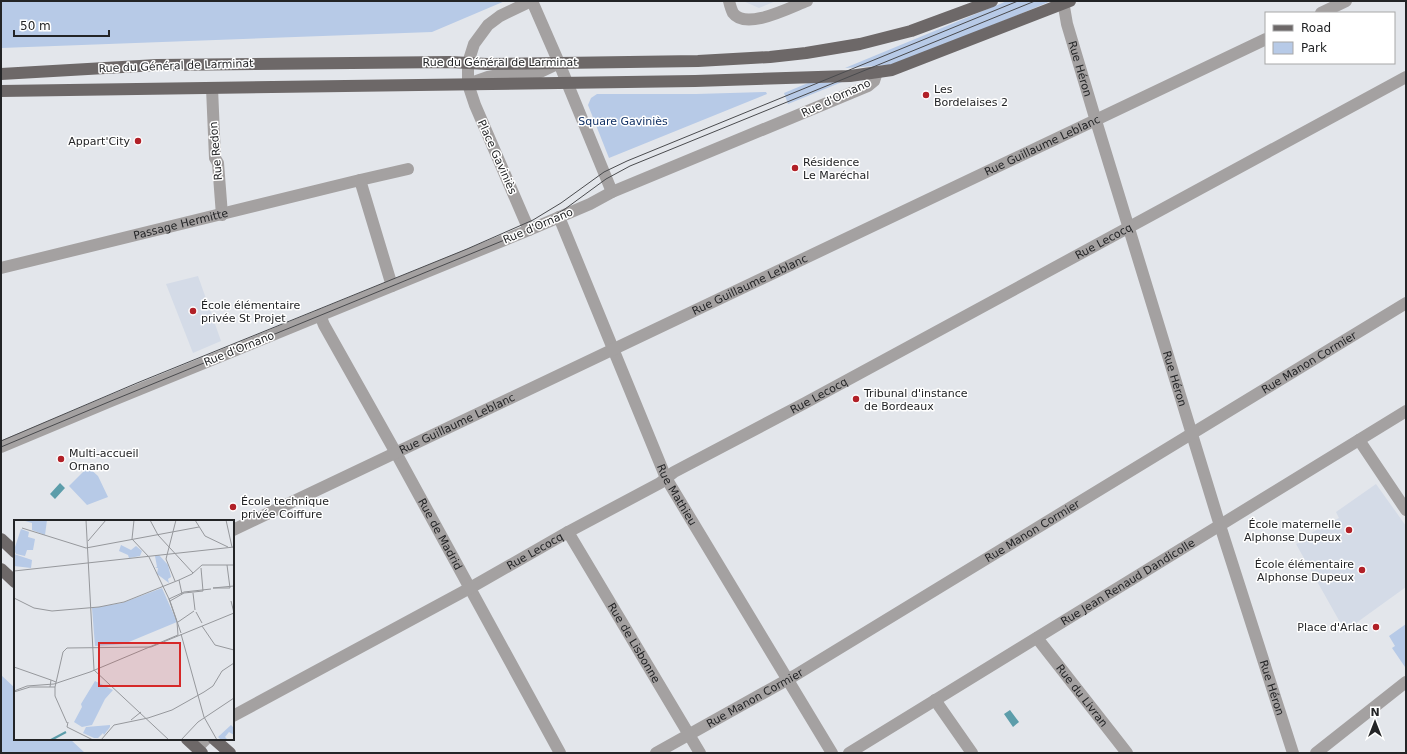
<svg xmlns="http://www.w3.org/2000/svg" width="1407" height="754" viewBox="0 0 1407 754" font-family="'DejaVu Sans',sans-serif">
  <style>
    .built { fill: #d4dbe7 }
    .green { fill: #b7cae7 }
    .water { fill: #5c9daa }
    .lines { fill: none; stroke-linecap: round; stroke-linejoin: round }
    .minor { stroke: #a4a1a1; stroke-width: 12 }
    .major { stroke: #6d6868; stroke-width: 12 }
    .tram { stroke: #4a4b4e; stroke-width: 1 }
    .poi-dot { fill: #b12027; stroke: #fff; stroke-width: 1.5 }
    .labels { text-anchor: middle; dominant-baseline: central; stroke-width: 3; stroke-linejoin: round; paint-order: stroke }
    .street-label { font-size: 11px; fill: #232426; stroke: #fff }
    .poi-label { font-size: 11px; fill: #232426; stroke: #fff; text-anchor: start }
    .park-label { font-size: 11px; fill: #103064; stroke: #fff }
    .inset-river { fill: none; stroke: #5c9daa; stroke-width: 2 }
    .inset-road { fill: none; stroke: #96989c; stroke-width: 1 }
    .view { fill: #d62828; fill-opacity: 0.15; stroke: #d62828; stroke-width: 2 }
    .inset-edge { fill: none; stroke: #232426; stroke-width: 2 }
  </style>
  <rect width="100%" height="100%" fill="#e3e6eb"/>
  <path class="built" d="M743,1H776L759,8Z
    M198,276L221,341L193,353L166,284Z
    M1376,484L1406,526V587L1345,631L1296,544L1313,535L1311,533L1339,518L1336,512Z"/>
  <path class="green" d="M1,1H505L432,32L1,48Z
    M1007,1H1051L1018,15L893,65L845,68Z
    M842,82L788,104L784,93L808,83Z
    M766,92L767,94L609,158L588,105L591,98L597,94H696Z
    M88,467L98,476L108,497L87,505L69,486Z
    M1406,624V666L1405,667L1392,648L1395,646L1389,636Z
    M1,675L15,688V739H70L85,753H1Z"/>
  <path class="water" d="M60,483L65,488L55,499L50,494Z
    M1010,710L1019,722L1013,727L1004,714Z"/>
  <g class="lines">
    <g class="minor">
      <path d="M532,1L559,63L612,192"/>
      <path d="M729,1C730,5 731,9 733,13C746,31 791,7 807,1"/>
      <path id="s1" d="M1063,1L1067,24L1093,111L1217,516L1293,753"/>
      <path d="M1321,13L1346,1"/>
      <path d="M471,83L488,77L499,75H530L540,72L559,63"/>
      <path d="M212,88L215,158L218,163L222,215"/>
      <path d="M360,180L408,169"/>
      <path id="s2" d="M559,217L666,478L832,753"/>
      <path d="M529,230L475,105L468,84V63L474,44L488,25L500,16L531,1"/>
      <path id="s3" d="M1,268L360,180L392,286"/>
      <path id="s4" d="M320,315L324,325L396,453L560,753"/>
      <path d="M1359,440L1406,510"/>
      <path d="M1,447L111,401L529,230L590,204L612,192L868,86L874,81L877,72"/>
      <path id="s5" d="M233,530L1266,39"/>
      <path id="s6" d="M568,532L700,753"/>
      <path id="s7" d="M1037,638L1127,753"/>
      <path d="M935,700L972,753"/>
      <path id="s8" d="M233,716L470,588L568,532L660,483L674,472L805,403L1406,77"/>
      <path d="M197,748L206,739"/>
      <path id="s9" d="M656,753L794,676L1406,303"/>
      <path id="s10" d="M849,753L1406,411"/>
      <path d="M1316,753L1406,682"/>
    </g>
    <path class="major" d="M1,74L157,65L450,62L487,64L698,61L770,57L806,53L860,44L911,31L992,1
      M1,91L695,81L850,76L892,70L1070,1
      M1,539L15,552
      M1,569L15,582
      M187,739L202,753
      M214,739L230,753"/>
    <path class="tram" d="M1,441L137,383L467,249L533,220L561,203L604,172L627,161L1018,1
      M1,447L111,401L529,230L565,209L606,179L630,166L1035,1"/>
  </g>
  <g class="poi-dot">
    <circle cx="926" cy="95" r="4"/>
    <circle cx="138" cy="141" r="4"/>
    <circle cx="795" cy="168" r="4"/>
    <circle cx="193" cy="311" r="4"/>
    <circle cx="856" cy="399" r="4"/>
    <circle cx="61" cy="459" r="4"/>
    <circle cx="233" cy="507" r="4"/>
    <circle cx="1349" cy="530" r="4"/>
    <circle cx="1362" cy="570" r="4"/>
    <circle cx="1376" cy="627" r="4"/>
  </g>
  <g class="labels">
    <g class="street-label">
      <text x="500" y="62">Rue du Général de Larminat</text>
      <text transform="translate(176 66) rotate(-2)">Rue du Général de Larminat</text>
      <text stroke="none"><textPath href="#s1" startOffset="70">Rue Héron</textPath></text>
      <text transform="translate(836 98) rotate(-25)">Rue d'Ornano</text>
      <text stroke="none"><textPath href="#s5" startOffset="896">Rue Guillaume Leblanc</textPath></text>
      <text transform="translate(216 151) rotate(-95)">Rue Redon</text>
      <text transform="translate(497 157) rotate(66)">Place Gaviniès</text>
      <text stroke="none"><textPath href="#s3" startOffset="185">Passage Hermitte</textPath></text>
      <text transform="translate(538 226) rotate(-23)">Rue d'Ornano</text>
      <text stroke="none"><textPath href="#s8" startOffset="992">Rue Lecocq</textPath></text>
      <text stroke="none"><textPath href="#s5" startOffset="572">Rue Guillaume Leblanc</textPath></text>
      <text transform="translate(239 349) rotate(-22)">Rue d'Ornano</text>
      <text stroke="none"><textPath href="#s9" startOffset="761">Rue Manon Cormier</textPath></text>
      <text stroke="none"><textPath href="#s1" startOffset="394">Rue Héron</textPath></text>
      <text stroke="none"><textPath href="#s8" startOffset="668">Rue Lecocq</textPath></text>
      <text stroke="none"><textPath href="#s5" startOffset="248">Rue Guillaume Leblanc</textPath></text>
      <text stroke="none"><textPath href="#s2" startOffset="302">Rue Mathieu</textPath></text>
      <text stroke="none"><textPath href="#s9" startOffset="437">Rue Manon Cormier</textPath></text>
      <text stroke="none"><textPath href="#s4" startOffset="250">Rue de Madrid</textPath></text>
      <text stroke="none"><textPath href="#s8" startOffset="344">Rue Lecocq</textPath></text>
      <text stroke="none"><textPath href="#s10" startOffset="327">Rue Jean Renaud Dandicolle</textPath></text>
      <text stroke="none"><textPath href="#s6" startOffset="129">Rue de Lisbonne</textPath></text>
      <text stroke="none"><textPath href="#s1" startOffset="718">Rue Héron</textPath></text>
      <text stroke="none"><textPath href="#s7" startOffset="73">Rue du Livran</textPath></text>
      <text stroke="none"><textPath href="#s9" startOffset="113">Rue Manon Cormier</textPath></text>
    </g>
    <g class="poi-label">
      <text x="934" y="89">Les<tspan x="934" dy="13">Bordelaises 2</tspan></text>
      <text x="130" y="141" text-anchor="end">Appart'City</text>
      <text x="803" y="162">Résidence<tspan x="803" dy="13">Le Maréchal</tspan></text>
      <text x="201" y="305">École élémentaire<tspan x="201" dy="13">privée St Projet</tspan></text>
      <text x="864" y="393">Tribunal d'instance<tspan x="864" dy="13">de Bordeaux</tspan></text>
      <text x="69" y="453">Multi-accueil<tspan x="69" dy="13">Ornano</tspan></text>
      <text x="241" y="501">École technique<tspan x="241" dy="13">privée Coiffure</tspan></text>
      <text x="1341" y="524" text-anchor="end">École maternelle<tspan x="1341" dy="13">Alphonse Dupeux</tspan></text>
      <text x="1354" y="564" text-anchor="end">École élémentaire<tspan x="1354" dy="13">Alphonse Dupeux</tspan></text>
      <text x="1368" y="627" text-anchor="end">Place d'Arlac</text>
    </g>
    <g class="park-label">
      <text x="623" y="121">Square Gaviniès</text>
    </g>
  </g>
  <g transform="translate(14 520)">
    <rect width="220" height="220" fill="#e3e6eb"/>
    <path d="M33,0L31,15L18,10V3L11,1ZM7,9L15,12L14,17L21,19L19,30H13L11,36L2,34L0,30ZM107,25L117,30L122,26L128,31L126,36L115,38L114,35L105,31ZM0,34L18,40L17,48L0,46ZM145,35L154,45L157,57L154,59L155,63L143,54L144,48H141L143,47L141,36ZM148,68L163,102L110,124L81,126L78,88L108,83ZM81,161L99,170L91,179L78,205L68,207L60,202L68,187L67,184ZM96,205V207L90,215L89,213L84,218H80L69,213L72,207ZM217,205L220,208V215L215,212L211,217L214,220L206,219L204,217Z" fill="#b7cae7"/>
    <path class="inset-river" d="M37,220L52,212"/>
    <path class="inset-road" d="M72,0L80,150L155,220M120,0L118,19L135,37L156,81M136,0L144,15L179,53M181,0L191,16L214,27M212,0L218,27M8,8L72,28L185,7M74,21L92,0M213,45L216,68M0,51L220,27M165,60L168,74M161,61L152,39L162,0M199,68L220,66M199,68H216M179,73L181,90M0,78L20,88L38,91L85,87L110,82L165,60L178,54L188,45H220M156,81L170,73L189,71L187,48M156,81L167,113M217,81L220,93M182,92L188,103M164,102L180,91M188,106L201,125L220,130M167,114L190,197L203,220M0,147L37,160M36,167L37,160L42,162M41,167V176L53,203M0,171L13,166L40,164L76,152L164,115L163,102L155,79L170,72L197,69M0,172L16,167H41L49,132L53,128L137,127L220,93M117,200L127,192M54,202L53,207L79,220M87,220L100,205L134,198L158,190L190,172L199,166L208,151L220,143M167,220L184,202L220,178"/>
    <path class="view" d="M85,123H166V166H85Z"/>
    <rect width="220" height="220" class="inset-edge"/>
  </g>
  <rect width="1407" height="754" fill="none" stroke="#232426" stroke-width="4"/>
  <rect x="1265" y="12" width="130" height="52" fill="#ffffff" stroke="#a7a7a8"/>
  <rect x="1273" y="25" width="20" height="6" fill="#6d6868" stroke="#a7a7a8"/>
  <text x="1301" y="32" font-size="12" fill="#232426">Road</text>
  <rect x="1273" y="42" width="20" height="12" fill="#b7cae7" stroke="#a7a7a8"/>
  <text x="1301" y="52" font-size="12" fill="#232426">Park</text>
  <g transform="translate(1375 722)" stroke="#ffffff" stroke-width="3" paint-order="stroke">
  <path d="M0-3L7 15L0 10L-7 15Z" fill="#232426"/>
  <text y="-6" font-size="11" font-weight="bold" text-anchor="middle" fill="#232426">N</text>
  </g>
  <path d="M14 30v6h95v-6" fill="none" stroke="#232426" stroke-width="2"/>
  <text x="20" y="30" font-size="12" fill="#232426" stroke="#ffffff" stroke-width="3" paint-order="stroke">50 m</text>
</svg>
